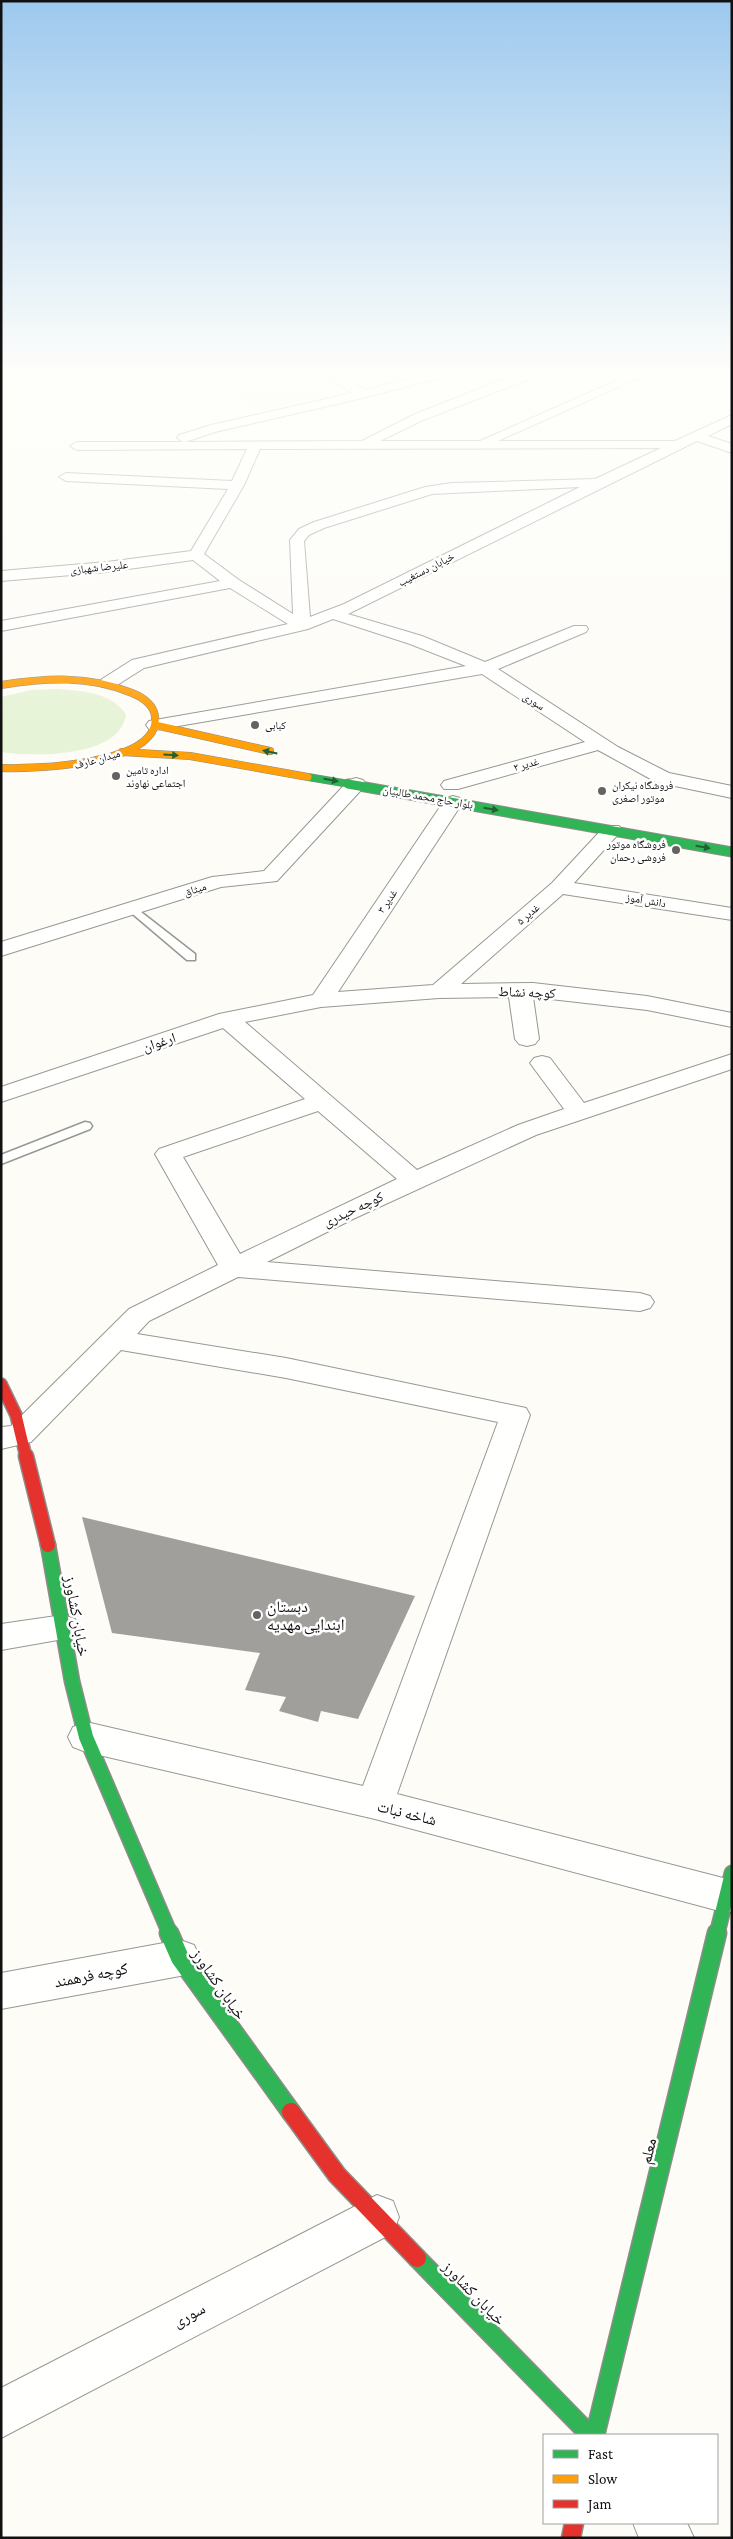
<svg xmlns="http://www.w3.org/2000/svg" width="733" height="2539" viewBox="0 0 733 2539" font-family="'Crimson Pro','Noto Naskh Arabic',serif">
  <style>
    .farmland { fill: #f9f7e4 }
    .green { fill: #e7f3d7 }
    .building { fill: #a19f9c }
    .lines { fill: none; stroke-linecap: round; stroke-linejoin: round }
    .lane-casing { stroke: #979795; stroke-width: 3 }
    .street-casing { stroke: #979795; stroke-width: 2 }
    .fast-far3-casing { stroke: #8e8d8b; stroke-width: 8 }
    .fast-far2-casing { stroke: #8e8d8b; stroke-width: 11 }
    .fast-far1-casing { stroke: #8e8d8b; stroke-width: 17 }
    .fast-casing { stroke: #8e8d8b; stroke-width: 21 }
    .slow-casing { stroke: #8e8d8b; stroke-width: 8 }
    .jam-far2-casing { stroke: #8e8d8b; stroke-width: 14 }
    .jam-far1-casing { stroke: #8e8d8b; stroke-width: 17 }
    .jam-casing { stroke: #8e8d8b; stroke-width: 21 }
    .lane { fill: #fffffe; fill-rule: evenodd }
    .street { fill: #fffffe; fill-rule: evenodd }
    .fast-far3 { stroke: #30b455; stroke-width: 7 }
    .fast-far2 { stroke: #30b455; stroke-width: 9 }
    .fast-far1 { stroke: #30b455; stroke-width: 14 }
    .fast { stroke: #30b455; stroke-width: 18 }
    .slow { stroke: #ff9f0a; stroke-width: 7 }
    .jam-far2 { stroke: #e5322d; stroke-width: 11 }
    .jam-far1 { stroke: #e5322d; stroke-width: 14 }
    .jam { stroke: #e5322d; stroke-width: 18 }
    .oneway { fill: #206233 }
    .poi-dot { fill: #646362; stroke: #fff; stroke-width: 2 }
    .labels { text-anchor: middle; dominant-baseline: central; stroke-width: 5; stroke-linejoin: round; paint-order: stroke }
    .far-street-label { font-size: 11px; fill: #111; stroke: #fff }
    .far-poi-label { font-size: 11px; fill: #111; stroke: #fff; text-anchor: start }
    .street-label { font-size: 14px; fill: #111; stroke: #fff }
    .near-poi-label { font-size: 16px; fill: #111; stroke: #fff; text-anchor: start }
    .near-street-label { font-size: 16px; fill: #111; stroke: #fff }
  </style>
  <rect width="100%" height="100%" fill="#fdfcf7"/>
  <path class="farmland" d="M202,368H303L330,383L332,391L326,395L259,411L212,378Z"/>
  <path class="green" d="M57,689C83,691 110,692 126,714C121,758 34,757 1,752V697L31,690Z"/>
  <path class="building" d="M82,1517L415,1596L358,1719L321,1711L318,1722L279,1711L286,1697L245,1690L260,1653L112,1633Z"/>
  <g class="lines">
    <g class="lane-casing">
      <path id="lane" d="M132,905L195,954V960H187L128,910V906Z
        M85,1122L90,1123L92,1126L90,1129L1,1164V1155Z"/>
    </g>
    <g class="street-casing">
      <path id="street" d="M313,368H328L365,390L448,368H468L466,371L363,398L215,432L185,442L362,441L413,415L532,368H544L539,375L421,421L380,441H480L645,368H661L498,441H675L732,415V424L708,436L732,444V453L697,441L348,614L422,636L485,662L574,626H586L588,629L586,632L498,669L618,747L669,773L732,786V798L656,782L598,750L458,789H444L441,785L444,781L585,742L482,674L155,730L149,729L146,725L149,721L155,720L466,666L410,644L333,619L308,629L144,668L114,687H102L99,683L102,679L132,660L288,624L230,588L1,631V621L220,581L193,560L107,572L1,581V571L107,562L191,551L228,489L66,481L59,477L66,473L232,481L247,449L77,450L70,446L77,442H183L177,438L179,435L211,425L352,393ZM661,448L595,479L452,483L425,487L314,522L299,529L290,540L293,614L239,580L204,554L244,485L260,449ZM580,487L344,604L310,617L304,541L309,535L324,528L432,494Z
        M356,778L363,780L366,784L363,788L277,881L221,887L1,956V942L212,877L264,871L349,780Z
        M453,796L460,798L463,802L338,992L433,985L552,883L605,826H619L622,830L574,883L732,908V920L563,894L461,984L533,983L647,996L732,1013V1027L647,1010L533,997L539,1039L535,1044L527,1046L519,1044L515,1039L509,997L439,998L321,1007L245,1022L417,1170L518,1125L564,1109L530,1063L534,1058L542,1056L550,1058L584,1103L732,1054V1069L536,1135L353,1219L267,1262L640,1293L650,1296L654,1302L650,1308L640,1311L238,1277L149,1321L137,1334L286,1358L526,1408L530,1415L397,1794L727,1879L732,1881V1911L727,1913L375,1819L86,1752L73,1747L68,1737L73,1727L86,1722L363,1786L498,1422L286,1378L121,1350L31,1442L1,1449V1427L11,1426L129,1309L218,1265L155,1154L159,1149L305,1099L223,1028L1,1102V1087L219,1014L313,995L446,798ZM318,1111L397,1179L240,1254L183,1157Z
        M63,1615L75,1619L80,1628L75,1637L1,1650V1624Z
        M180,1940L194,1945L200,1958L194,1971L180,1976L1,2009V1973Z
        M377,2195L393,2201L399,2217L393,2233L1,2438V2388Z
        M633,2523H687L694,2538H639Z"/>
    </g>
    <g class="fast-far3-casing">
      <path id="fast-far3" d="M308,777L355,785"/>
    </g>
    <g class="fast-far2-casing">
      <path id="fast-far2" d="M348,784L732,852"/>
    </g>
    <g class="fast-far1-casing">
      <path id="fast-far1" d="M48,1545L72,1681L86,1737L170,1934
        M717,1934L732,1873"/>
    </g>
    <g class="fast-casing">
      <path id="fast" d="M169,1933L180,1958L291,2112
        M417,2258L590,2435
        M595,2435L717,1933"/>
    </g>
    <g class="slow-casing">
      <path id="slow" d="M1,685C46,678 89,675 132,693C142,697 153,704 155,716C161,766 31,769 1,768
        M155,725L270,751
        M122,752L190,756L308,777"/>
    </g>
    <g class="jam-far2-casing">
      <path id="jam-far2" d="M1,1384L16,1415L26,1457"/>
    </g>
    <g class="jam-far1-casing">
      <path id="jam-far1" d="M26,1456L48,1545"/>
    </g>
    <g class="jam-casing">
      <path id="jam" d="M291,2112L337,2175L417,2258
        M571,2538L574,2523"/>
    </g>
    <use href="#lane" class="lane"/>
    <use href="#street" class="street"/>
    <use href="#fast-far3" class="fast-far3"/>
    <use href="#fast-far2" class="fast-far2"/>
    <use href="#fast-far1" class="fast-far1"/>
    <use href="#fast" class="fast"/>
    <use href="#slow" class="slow"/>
    <use href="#jam-far2" class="jam-far2"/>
    <use href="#jam-far1" class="jam-far1"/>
    <use href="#jam" class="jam"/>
  </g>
  <defs><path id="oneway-solid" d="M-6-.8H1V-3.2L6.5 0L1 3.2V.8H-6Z" transform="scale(1.25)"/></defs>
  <g class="oneway">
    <use href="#oneway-solid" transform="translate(270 752) rotate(-168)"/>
    <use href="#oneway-solid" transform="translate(171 755) rotate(3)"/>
    <use href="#oneway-solid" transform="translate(331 780) rotate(10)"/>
    <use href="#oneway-solid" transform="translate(491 809) rotate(10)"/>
    <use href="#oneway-solid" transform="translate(703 847) rotate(10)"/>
  </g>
  <linearGradient id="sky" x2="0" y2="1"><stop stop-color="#9dc9ee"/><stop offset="0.51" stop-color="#fefefb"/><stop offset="1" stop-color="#fefefb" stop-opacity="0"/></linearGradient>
  <rect width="733" height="724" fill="url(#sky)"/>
  <g class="poi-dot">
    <circle cx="255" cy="725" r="5"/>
    <circle cx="116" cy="776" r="5"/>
    <circle cx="602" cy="791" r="5"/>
    <circle cx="676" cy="850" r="5"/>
    <circle cx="257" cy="1615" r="5"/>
  </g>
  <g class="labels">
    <g class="far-street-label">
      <text transform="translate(99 567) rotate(-6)">علیرضا شهبازی</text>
      <text transform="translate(426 569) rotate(-27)">خیابان دستغیب</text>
      <text transform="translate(534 701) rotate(33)">سوری</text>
      <text transform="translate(97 759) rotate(-16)">میدان عارف</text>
      <text transform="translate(526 764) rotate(-15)">غدیر ۲</text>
      <text transform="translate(428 797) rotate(10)">بلوار حاج محمد طالبیان</text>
      <text transform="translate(195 889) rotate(-17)">میثاق</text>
      <text transform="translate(646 900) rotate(9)">دانش آموز</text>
      <text transform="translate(387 901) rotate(-56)">غدیر ۳</text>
      <text transform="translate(528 914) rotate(-41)">غدیر ۵</text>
    </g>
    <g class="far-poi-label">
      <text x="265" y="725">کبابی</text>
      <text x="126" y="770">اداره تامین<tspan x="126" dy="13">اجتماعی نهاوند</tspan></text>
      <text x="612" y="785">فروشگاه نیکران<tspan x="612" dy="13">موتور اصغری</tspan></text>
      <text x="666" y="844" text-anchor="end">فروشگاه موتور<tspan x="666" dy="13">فروشی رحمان</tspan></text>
    </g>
    <g class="street-label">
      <text transform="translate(527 992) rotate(2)">کوچه نشاط</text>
      <text transform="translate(159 1042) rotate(-18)">ارغوان</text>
      <text transform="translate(353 1209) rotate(-25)">کوچه حیدری</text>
    </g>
    <g class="near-poi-label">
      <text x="267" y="1606">دبستان<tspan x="267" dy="18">ابندایی مهدیه</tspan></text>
    </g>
    <g class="near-street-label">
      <text transform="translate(77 1616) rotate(80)">خیابان کشاورز</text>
      <text transform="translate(407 1813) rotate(14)">شاخه نبات</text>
      <text transform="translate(91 1975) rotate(-11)">کوچه فرهمند</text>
      <text transform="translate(219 1984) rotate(55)">خیابان کشاورز</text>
      <text transform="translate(648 2151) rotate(-76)">معلم</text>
      <text transform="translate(474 2293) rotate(46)">خیابان کشاورز</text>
      <text transform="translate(189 2315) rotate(-28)">سوری</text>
    </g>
  </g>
  <rect width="733" height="2539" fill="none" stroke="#111111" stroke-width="5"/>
  <rect x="543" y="2434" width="175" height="90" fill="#ffffff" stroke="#a0a0a0"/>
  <rect x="553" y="2450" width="25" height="8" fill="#30b455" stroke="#a0a0a0"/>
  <text x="588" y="2459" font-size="15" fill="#111111">Fast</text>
  <rect x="553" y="2475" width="25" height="8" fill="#ff9f0a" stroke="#a0a0a0"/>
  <text x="588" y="2484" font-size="15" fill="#111111">Slow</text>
  <rect x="553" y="2500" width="25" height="8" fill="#e5322d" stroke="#a0a0a0"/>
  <text x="588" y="2509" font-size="15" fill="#111111">Jam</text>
</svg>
